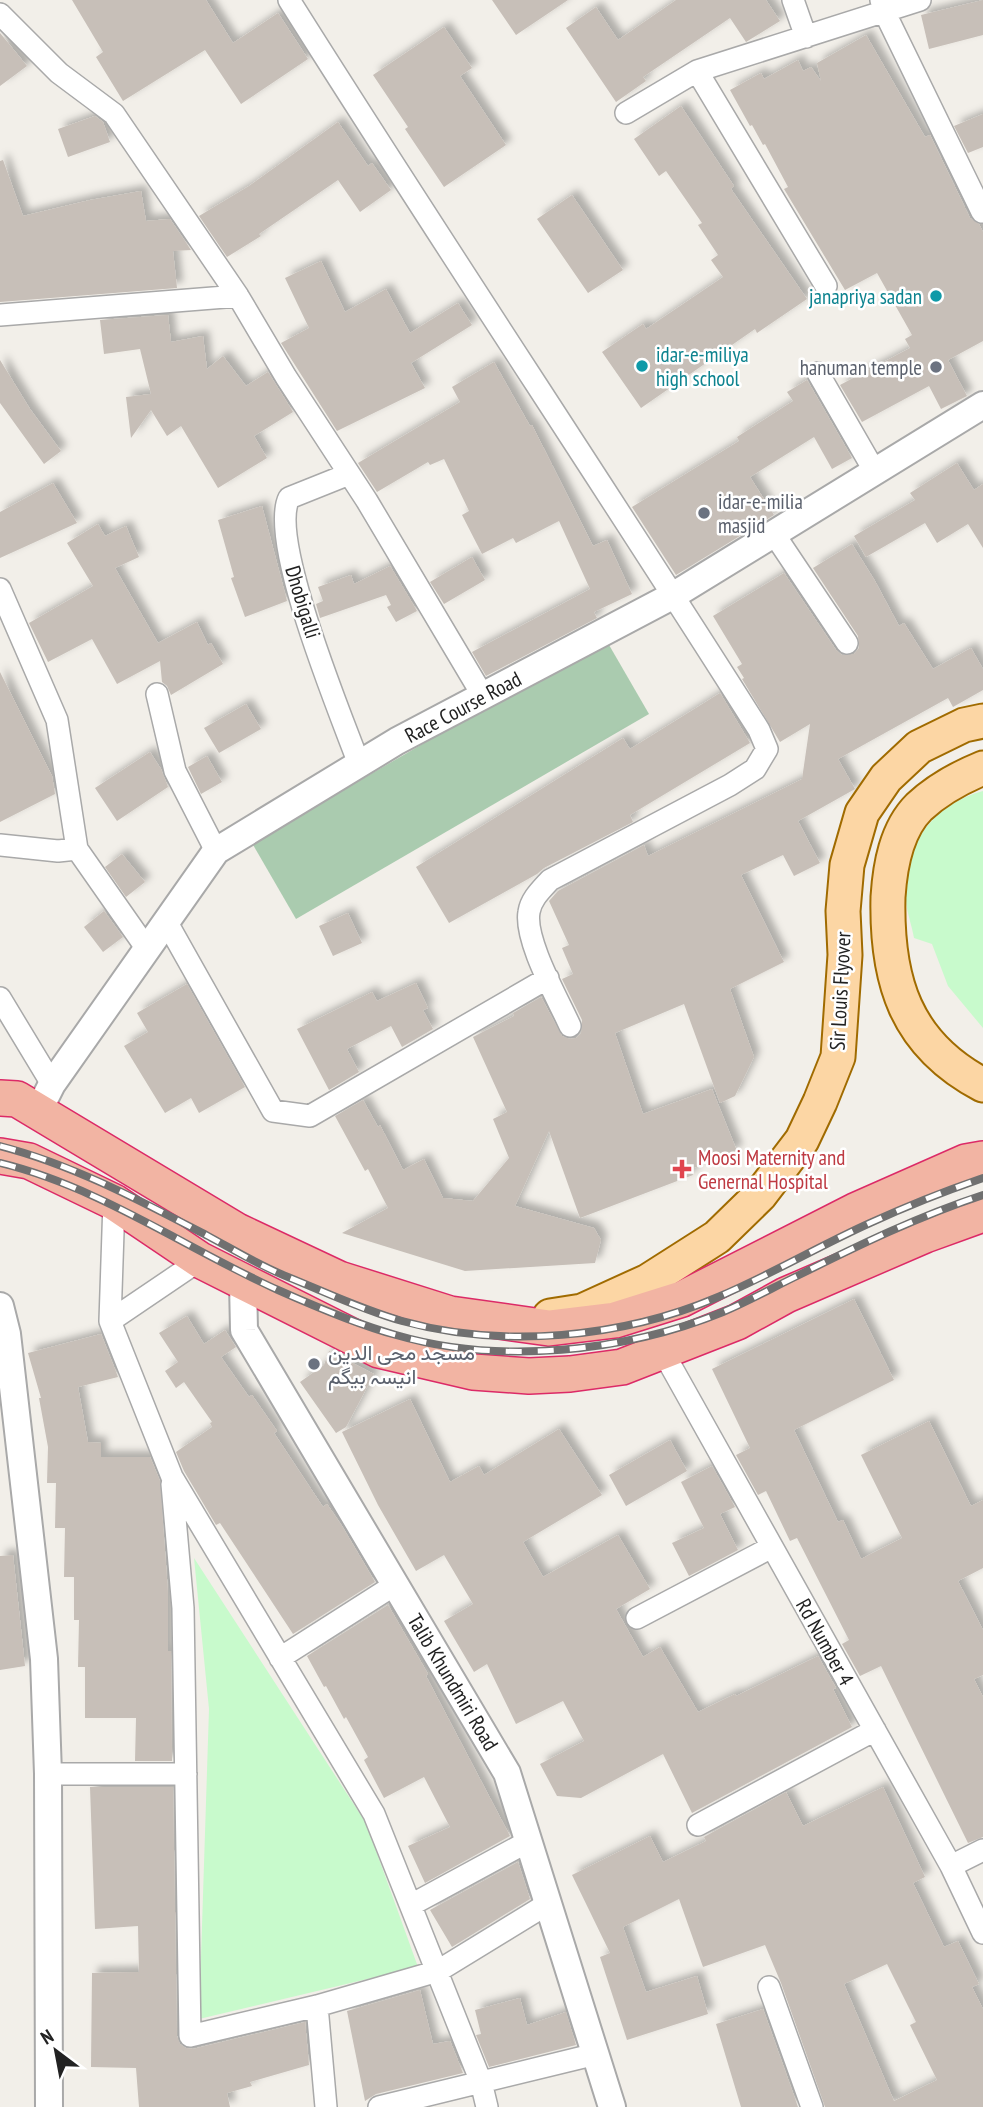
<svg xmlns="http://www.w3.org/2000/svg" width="983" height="2107" viewBox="0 0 983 2107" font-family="'PT Sans Narrow',Vazirmatn,sans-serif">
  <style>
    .cemetery { fill: #aacbaf }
    .park { fill: #c8facc }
    .building { fill: #c7bfb8; fill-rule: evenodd; filter: url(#shadow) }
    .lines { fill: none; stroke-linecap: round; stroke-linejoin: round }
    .minor-casing { stroke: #a9a9a9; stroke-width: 24 }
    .tertiary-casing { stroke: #a9a9a9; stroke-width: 30 }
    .primary-casing { stroke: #a06b00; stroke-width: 37 }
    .trunk-casing { stroke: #dc2a67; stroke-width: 38 }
    .minor { stroke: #fff; stroke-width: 21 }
    .tertiary { stroke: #fff; stroke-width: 26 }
    .primary { stroke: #fcd6a4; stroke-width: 33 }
    .trunk { stroke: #f2b4a3; stroke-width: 35 }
    .rail-casing { stroke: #707070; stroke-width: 8 }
    .rail { stroke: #fff; stroke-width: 5; stroke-dasharray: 16; stroke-linecap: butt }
    .culture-dot { fill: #0f9aa8; stroke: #fff; stroke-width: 2.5 }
    .worship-dot { fill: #6b7280; stroke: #fff; stroke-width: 2.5 }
    .health-dot { fill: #e0444e; stroke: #fff; stroke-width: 2.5 }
    .labels { text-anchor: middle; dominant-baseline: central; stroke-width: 5; stroke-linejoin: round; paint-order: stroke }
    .culture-label { font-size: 21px; fill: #0d838f; stroke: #fff; text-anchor: end }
    .worship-label { font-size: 21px; fill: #5b616d; stroke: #fff; text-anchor: start }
    .street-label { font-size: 21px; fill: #222; stroke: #fff }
    .health-label { font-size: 21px; fill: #be3a42; stroke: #fff; text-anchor: start }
  </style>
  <defs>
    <filter id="shadow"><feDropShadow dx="6" dy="-6" stdDeviation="3.5" flood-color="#0004"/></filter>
  </defs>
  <rect width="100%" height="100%" fill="#f2efe9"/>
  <path class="cemetery" d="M605,638L649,714L296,919L252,843Z"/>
  <path class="park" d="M983,791V1028L948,986L932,944L914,938C912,926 907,913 906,901C900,848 933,804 983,791Z
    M194,1558L366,1823L418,1967L199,2019L209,1709Z"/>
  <path class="building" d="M72,0H206L233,43L278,13L308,59L241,104L205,50L123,101L96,57L103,52Z
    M492,0H568L516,35Z
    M676,0H766L780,21L746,42L730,18L643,77L646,81L616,102L566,28L596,7L618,40Z
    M983,0V35L929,49L921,15Z
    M444,27L472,68L460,76L506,145L444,187L405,129L408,127L373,75Z
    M0,33L27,66L0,86Z
    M866,35L925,137L930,135L970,218L979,224L983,232V341L948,360L967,396L941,409L929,386L862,422L840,385L910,348L905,339L912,335L877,273L845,290L784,189L788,187L765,144L763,145L752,125L750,126L730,90L761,73L764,79L798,60L803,71L811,67L821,81L817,63Z
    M681,106L734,186L731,189L807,299L757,333L755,329L641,408L602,352L643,324L646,329L723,277L711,260L718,255L698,225L702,223L666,171L659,176L634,139Z
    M983,114V147L968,153L954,126Z
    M95,116L103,122L110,142L68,157L58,129Z
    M338,122L368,166L372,163L391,190L360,212L338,180L259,234L261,236L227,257L199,216L249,186Z
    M3,160L23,216L90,200L141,191L146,221L170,219L191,250L173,251L177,288L0,302V161Z
    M572,195L623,270L588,293L537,219Z
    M321,261L345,312L386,289L410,333L458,303L472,325L411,363L425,388L337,431L281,343L309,328L285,278Z
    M168,315L171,342L203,336L207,369L223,356L246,386L268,372L293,412L254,436L267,458L218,488L181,426L167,436L151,410L131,438L126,397L151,394L140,349L104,354L100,320Z
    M0,360L30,409L61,451L44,464L0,403Z
    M494,362L530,426L532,425L593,546L607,540L632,594L594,612L597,618L486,676L472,652L590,589L559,521L516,543L513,538L482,554L462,515L469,511L444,459L430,465L428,462L377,492L358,463L460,402L452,387Z
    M807,380L852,458L832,469L814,437L750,477L774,515L676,575L632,507L739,441L737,437L793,401L787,392Z
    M957,463L974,490L983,484V548L968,524L937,543L925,523L866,557L854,536L915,500L910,493Z
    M53,483L77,523L0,558V512Z
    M262,506L287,601L245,617L231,578L234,577L218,520Z
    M98,524L105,536L126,526L139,557L115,568L158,643L197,622L208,645L211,643L223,664L171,695L167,686L162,682L160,661L117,684L92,639L48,662L29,623L93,586L67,543Z
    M852,544L875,581L899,626L904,623L933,669L971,648L983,669V690L953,707L948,698L838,759L855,789L798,821L820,863L794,876L783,855L741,875L784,962L730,989L754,1057L735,1096L720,1103L684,1004L615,1033L643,1114L712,1089L737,1151L691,1169L693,1175L580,1218L549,1131L515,1206L594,1228L601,1240L595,1263L465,1271L342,1233L388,1208L368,1169L365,1171L335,1116L363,1100L378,1127L380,1125L403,1170L424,1159L443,1198L473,1201L509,1158L493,1119L507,1112L473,1037L514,1016L513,1013L541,997L562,1036L570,1039L576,1038L581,1033L582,1020L562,979L573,974L562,948L569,945L549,901L558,891L644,845L648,856L802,779L810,724L780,742L742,679L744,678L737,667L742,664L713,616L784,573L836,650L842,655L854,654L859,648L858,636L813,568Z
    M472,557L485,580L444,604L430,582Z
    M390,566L417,611L396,622L387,607L391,605L386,595L320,618L316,604L323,601L318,587L351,575L354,584Z
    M0,672L52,776L55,794L0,822Z
    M720,693L750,743L630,815L633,822L544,868L537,874L449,923L416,867L623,738L630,749Z
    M246,704L261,729L219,753L204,728Z
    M150,752L161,769L168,787L117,821L95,788Z
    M207,756L222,782L201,794L188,767Z
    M122,854L145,882L126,897L105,867Z
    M104,911L123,937L103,952L84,927Z
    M348,913L362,943L333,956L319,926Z
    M416,983L428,1008L423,1010L433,1029L402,1047L391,1026L347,1049L359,1072L329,1090L297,1029L372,992L377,1001Z
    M187,984L245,1087L199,1113L191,1098L165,1113L124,1046L148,1032L137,1013Z
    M854,1299L894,1380L794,1430L838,1522L843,1520L861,1559L902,1538L861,1455L929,1421L971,1506L983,1500V1568L958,1581L983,1630V1675L974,1679L983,1697V1837L968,1843L881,1666L860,1676L842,1644L849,1640L797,1538L790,1541L766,1491L758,1495L736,1455L750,1448L712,1369Z
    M187,1316L204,1344L225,1330L236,1347L221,1357L249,1397L252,1395L277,1431L274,1433L323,1507L327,1504L342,1526L375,1582L293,1634L220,1523L216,1525L184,1471L176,1452L212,1427L210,1423L212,1422L184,1382L176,1388L165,1371L178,1362L159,1333Z
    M101,1334L118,1377L78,1387L88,1442L101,1443V1457H150L160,1481L168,1593V1651H171L172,1761H135L136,1718H85V1667H78L79,1620H74V1577H64L65,1528H55L56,1483H47L48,1447L39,1398H41L28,1353Z
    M329,1351L374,1374L346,1427L336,1433L300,1382L324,1365Z
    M410,1399L450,1482L479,1466L484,1475L559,1429L602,1495L523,1542L543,1577L618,1535L650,1589L616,1609L643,1657L660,1647L698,1712L735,1694L736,1696L818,1656L836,1688L833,1689L852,1727L692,1813L663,1754L581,1798L557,1796L540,1764L584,1741L563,1701L516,1724L487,1664L474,1672L444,1621L473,1604L444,1555L416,1571L378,1505L342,1432Z
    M670,1440L687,1471L626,1506L609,1475Z
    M712,1466L735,1507L720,1514L738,1550L689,1576L672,1543L704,1528L681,1482Z
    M13,1555L25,1666L0,1670V1556Z
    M388,1605L428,1674L426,1676L510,1836L425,1883L408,1846L450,1827L424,1777L384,1798L364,1760L368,1757L346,1717L344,1719L326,1686L324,1687L307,1656Z
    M90,1787H173L177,2036L180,2044L186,2048L193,2049L305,2022L309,2065L250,2082L252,2086L227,2093L230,2107H139L136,2068L91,2067L92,1973L139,1972L138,1926L95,1929Z
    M883,1787L925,1877L913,1883L944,1947L958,1941L979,1984L972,1987L983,2009V2107H825L781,1983L765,1945L703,1967L679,1899L623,1927L646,1992L697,1976L708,2014L627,2040L600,1957L610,1953L572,1875L650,1836L663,1862L706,1841L704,1837L786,1792L803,1826ZM887,1964L916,2022L910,2025L937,2080L894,2101L844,1984Z
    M518,1862L530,1899L452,1947L430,1910Z
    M420,1990L433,2044L450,2041L463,2073L376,2094L365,2101L347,2011Z
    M520,1998L527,2025L566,2012L576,2045L489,2067L476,2035L481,2034L475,2010Z
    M763,2009L798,2107H741L716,2024Z"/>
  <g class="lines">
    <g class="minor-casing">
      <path id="minor" d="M289,0C443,245 604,485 759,730L767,749L755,769L730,785L550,880C541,890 531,899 529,912C524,940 558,999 570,1026
        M793,0L806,37
        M881,0L884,11L982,212
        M0,14L59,73L114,114L238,296L286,377L367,501L483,696
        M697,71L826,286
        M626,113L697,71L920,0
        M0,315L238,296
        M818,373L875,472
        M349,474L289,498C268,540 341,715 359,764
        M774,534L847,643
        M0,589L57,720L77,849
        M157,694L175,771L216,851
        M0,845L58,851L77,849L147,949
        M166,921L273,1111L310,1116L548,978
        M0,998L52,1084
        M114,1202L110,1321L172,1477L374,1814L481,2082L487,2107
        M110,1321L200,1260
        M663,1352L951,1866L983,1933
        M172,1484L183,1608L190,2036L317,2006L438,1971L549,1903
        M637,1618L772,1547
        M280,1658L396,1584
        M48,1774H186
        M698,1825L875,1730
        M951,1866L983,1850
        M411,1905L529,1841
        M769,1987L812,2107
        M317,2006L326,2107
        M379,2107L596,2054"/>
    </g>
    <g class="tertiary-casing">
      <path id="tertiary" d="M38,1112L52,1084L216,851L397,741L674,595L983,405
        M243,1283L244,1330L507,1773L612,2107
        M0,1306L7,1334L44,1659L48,1774L49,2107"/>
    </g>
    <g class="primary-casing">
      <path id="primary" d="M983,768C961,777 936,791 919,807C896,830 890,866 888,897C886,980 905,1044 983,1085
        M550,1316L582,1311L648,1281L717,1237L760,1195L802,1140L820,1102L838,1057L845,955L843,911L847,865L862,813L886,778L919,747L964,725L983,721"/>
    </g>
    <g class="trunk-casing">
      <path id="trunk" d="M0,1098L17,1099L237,1231L339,1279L450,1314L549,1328L615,1320L682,1299L855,1211L966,1162L983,1159
        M0,1156L29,1161L114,1202L200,1260L379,1350L473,1372L529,1376L570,1374L622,1367L737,1322L786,1295L925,1235L983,1214"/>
    </g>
    <use href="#minor" class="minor"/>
    <use href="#tertiary" class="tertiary"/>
    <use href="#primary" class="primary"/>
    <use href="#trunk" class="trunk"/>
    <g class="rail-casing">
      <path id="rail" d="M0,1146C74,1165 141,1201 208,1236C234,1250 260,1266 288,1277C325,1292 363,1310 402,1321C503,1349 622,1338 718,1297C770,1275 819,1246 870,1223C907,1206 945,1191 983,1178
        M0,1163C100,1187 185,1248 278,1290C314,1306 359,1325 396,1335C499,1365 625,1352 723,1312C749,1301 774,1287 799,1275C859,1245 919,1216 983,1195"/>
    </g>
    <use href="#rail" class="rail"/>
  </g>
  <g class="culture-dot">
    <circle cx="936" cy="296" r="7"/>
    <circle cx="642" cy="366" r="7"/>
  </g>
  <g class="worship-dot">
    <circle cx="936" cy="367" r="7"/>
    <circle cx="704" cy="513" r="7"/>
    <circle cx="314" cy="1364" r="7"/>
  </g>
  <path class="health-dot" d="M678.5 1158.5h7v7h7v7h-7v7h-7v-7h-7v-7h7z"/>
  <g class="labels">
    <g class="culture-label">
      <text x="922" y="296">janapriya sadan</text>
      <text x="656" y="354" text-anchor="start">idar-e-miliya<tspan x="656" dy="24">high school</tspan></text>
    </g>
    <g class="worship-label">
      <text x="922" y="367" text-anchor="end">hanuman temple</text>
      <text x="718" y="501">idar-e-milia<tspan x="718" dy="24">masjid</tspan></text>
      <text x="328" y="1352">مسجد محی الدین<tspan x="328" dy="24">انیسہ بیگم</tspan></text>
    </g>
    <g class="street-label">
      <text transform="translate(303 602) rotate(73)">Dhobigalli</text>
      <text transform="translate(463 707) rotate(-28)">Race Course Road</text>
      <text transform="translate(840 991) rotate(-87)">Sir Louis Flyover</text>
      <text transform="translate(825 1642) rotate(61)">Rd Number 4</text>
      <text transform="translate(453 1682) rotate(59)">Talib Khundmiri Road</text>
    </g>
    <g class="health-label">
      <text x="698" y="1157">Moosi Maternity and<tspan x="698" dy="24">Genernal Hospital</tspan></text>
    </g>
  </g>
  <g transform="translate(56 2051) rotate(328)" stroke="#ffffff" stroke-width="5" paint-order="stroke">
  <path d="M0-5L12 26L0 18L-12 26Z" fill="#222222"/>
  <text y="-10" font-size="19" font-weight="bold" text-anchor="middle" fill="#222222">N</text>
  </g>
</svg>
